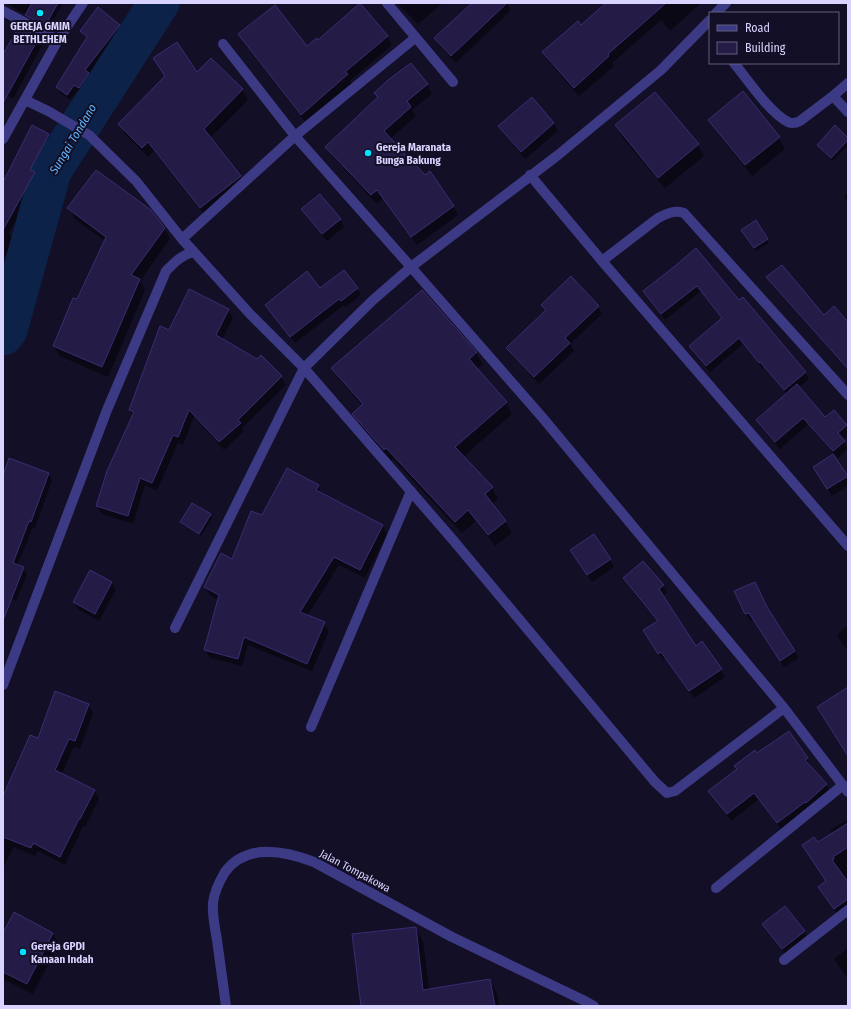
<svg xmlns="http://www.w3.org/2000/svg" width="851" height="1009" viewBox="0 0 851 1009" font-family="'Fira Sans Condensed',sans-serif">
  <style>
    .shadow { fill: #0007 }
    .lines { fill: none; stroke-linecap: round; stroke-linejoin: round }
    .river { stroke: #0c2248; stroke-width: 41 }
    .building { fill: #241b47; stroke: #3b2d73 }
    .minor { stroke: #3d3a85; stroke-width: 10 }
    .poi-dot { fill: #00e5ff; stroke: #130f26; stroke-width: 1.5 }
    .labels { text-anchor: middle; dominant-baseline: central; stroke-width: 4; stroke-linejoin: round; paint-order: stroke }
    .poi-label { font-size: 11px; font-weight: bold; fill: #d9d4ff; stroke: #130f26; text-anchor: start }
    .street-label { font-size: 11px; fill: #d9d4ff; stroke: #130f26 }
    .water-label { font-size: 12px; font-style: italic; fill: #62b6ff; stroke: #130f26 }
  </style>
  <rect width="100%" height="100%" fill="#130f26"/>
  <path class="shadow" d="M5,3H63L48,30L29,20L26,15Z
    M397,3H443L418,24Z
    M473,3H506L511,10L456,63L439,45L435,38Z
    M607,3H701L670,31L661,20L612,63L614,66L579,96L548,61L543,53L581,26Z
    M120,25L123,31L89,76L91,79L82,93L78,90L70,100L60,93L57,87L87,40L81,31Z
    M239,34L307,48L318,41L387,36L392,45L350,81L352,84L306,123L244,43Z
    M38,38L42,45L13,99L3,93V46L7,49Z
    M411,64L427,85L432,94L412,110L416,116L390,139L453,206L458,215L417,245L383,198L377,204L332,156L327,147L378,98L375,93Z
    M197,73L242,90L248,100L210,138L240,176L246,186L206,217L154,151L148,157L125,134L120,124Z
    M743,93L779,138L785,149L752,176L716,131L710,120Z
    M532,98L554,124L558,131L525,159L504,133L500,126Z
    M616,126L698,145L704,156L665,188L622,137Z
    M48,135L52,142L35,175L38,180L9,233L13,240L3,261V184Z
    M848,139V145L833,161L818,145Z
    M848,194V202L844,196Z
    M69,208L150,211L165,229L170,239L140,281L145,290L108,377L60,356L54,346L78,301L105,241L75,219Z
    M302,210L340,219L344,227L327,241L307,217Z
    M756,222L769,243L756,251L743,230Z
    M676,267L739,301L805,372L809,379L799,387L825,419L846,425L848,428V435L843,440L848,449L838,458L808,424L780,449L761,427L757,420L787,394L764,368L763,369L743,344L710,372L694,353L690,346L722,319L701,291L665,320L645,292Z
    M768,277L824,316L848,323V367L846,368L772,285Z
    M357,288L361,295L345,307L344,305L295,343L266,305L320,289Z
    M543,305L598,306L602,314L570,344L574,351L539,384L512,355L507,348L546,311Z
    M228,310L233,318L222,339L281,377L286,385L242,428L244,431L224,450L194,417L183,445L178,443L157,491L145,485L133,524L102,514L97,506L133,416L130,410L169,331Z
    M476,353L483,364L477,369L506,403L512,414L463,457L492,488L498,499L492,505L505,521L512,533L495,546L476,521L462,533L393,459L391,461L360,426L354,414L363,406L339,379L332,368Z
    M833,456L848,479V486L832,496L819,475Z
    M10,459L49,474L52,480L35,528L33,527L17,566L23,568L27,575L16,601L3,596V479Z
    M318,486L322,495L383,526L387,534L365,578L339,565L307,616L324,623L329,631L312,671L248,645L242,666L210,658L205,649L218,600L210,595L205,587L233,560L262,517Z
    M210,515L212,518L201,536L183,525L181,522Z
    M575,557L610,559L614,567L592,582Z
    M91,572L112,583L116,590L99,621L78,609L74,602Z
    M624,578L663,585L667,593L662,596L695,648L721,669L725,677L694,698L666,658L663,660L649,638L658,622L628,586Z
    M735,592L769,612L799,658L784,667L754,619L750,621Z
    M848,625V650L842,644L837,635Z
    M88,704L93,713L80,749L74,747L61,775L94,790L99,799L85,827L83,826L65,865L38,851L35,856L14,847L3,867V788L7,789L39,740Z
    M789,732L807,759L811,766L810,767L826,785L830,792L781,829L759,799L731,821L710,791L757,754Z
    M848,819V908L838,915L819,887L827,882L832,834L830,830Z
    M764,924L804,931L808,938L786,955Z
    M415,928L423,941L429,990L489,980L497,994L499,1006H362Z
    M53,934L59,944L33,994L3,979V935Z
    M848,948V979L834,959Z"/>
  <g class="lines">
    <path class="river" d="M3,335L7,330L51,171L159,3"/>
  </g>
  <path class="building" d="M32,3H58L45,26L25,15Z
    M360,3L388,36L345,72L348,74L301,115L238,34L275,5L307,46L317,38L318,40Z
    M472,3H507L451,56L434,38Z
    M606,3H666L608,54L609,56L574,88L542,52L578,21L581,25Z
    M98,7L120,25L85,70L89,73L79,88L74,85L67,95L56,87L87,37L80,31Z
    M19,27L39,37L3,103V54Z
    M177,42L197,72L211,58L243,89L204,129L241,176L200,208L148,142L142,148L118,124L165,76L153,58Z
    M411,63L428,84L407,101L411,107L384,131L425,175L430,171L454,206L411,237L377,190L371,195L325,147L378,97L374,93L388,80Z
    M743,91L780,137L745,165L708,120Z
    M655,92L699,144L658,178L615,125Z
    M532,97L554,123L521,152L498,126Z
    M32,125L49,134L30,170L35,172L3,230V182Z
    M835,125L848,138V140L831,158L817,145Z
    M96,170L151,210L165,228L131,275L140,279L102,367L53,346L73,298L77,299L106,237L67,208Z
    M320,194L341,219L322,234L301,209Z
    M756,220L768,239L754,248L741,230Z
    M696,248L739,300L743,297L806,372L784,390L760,362L759,363L739,338L706,366L689,346L722,318L697,286L661,314L643,291L675,266Z
    M782,265L824,315L834,306L848,322V369L766,277Z
    M344,270L358,288L341,301L339,299L290,337L265,305L307,271L320,288Z
    M571,276L599,306L565,338L570,343L534,377L506,348L546,310L541,305Z
    M189,289L229,309L216,335L257,359L261,355L282,376L238,420L241,423L219,442L189,410L178,437L173,435L152,483L140,478L128,516L96,506L107,471L134,412L129,410L160,326L169,330Z
    M422,290L477,352L469,359L507,402L455,447L493,487L485,494L506,521L488,535L468,510L455,522L386,448L384,450L352,414L363,404L331,368Z
    M797,384L825,417L834,410L847,425L838,433L845,441L833,451L803,418L775,442L756,420Z
    M833,454L848,476L827,489L813,467Z
    M9,458L49,473L31,522L29,521L13,563L24,567L4,618L3,476Z
    M287,468L319,485L316,490L383,525L360,570L334,557L300,612L325,622L307,664L244,637L238,659L204,650L219,595L204,587L221,553L232,559L251,511L262,515Z
    M192,503L211,514L199,534L180,522Z
    M594,534L611,559L587,575L570,550Z
    M643,561L664,585L659,589L696,646L702,641L722,669L689,691L661,652L658,654L643,630L658,621L623,578Z
    M90,570L112,582L95,614L73,602Z
    M755,582L767,607L795,651L780,661L749,613L745,614L734,591Z
    M848,687V756L817,707Z
    M55,691L89,704L75,741L69,739L55,770L95,790L80,819H79L60,857L33,843L31,848L3,837V796L30,735L38,738Z
    M789,731L808,758L805,760L827,784L806,803L805,802L777,823L754,793L727,814L708,791L737,769L734,766L755,750L757,753Z
    M848,823V847L833,857L834,859L832,860L848,882V899L834,909L818,887L826,881L802,845L814,837L818,842Z
    M785,906L805,931L782,949L762,924Z
    M14,912L53,933L27,984L3,972V933Z
    M416,927L423,990L490,979L495,1006H361L352,934Z"/>
  <g class="lines">
    <path class="minor" d="M387,3L453,82
      M3,11L58,40L83,3
      M716,13L726,3
      M223,44L295,136L411,267L542,417L784,708L848,792
      M734,63C748,80 769,112 788,122C792,124 796,123 800,121L833,96L848,112
      M833,96L848,83
      M25,100L48,111L89,135L136,181L182,239L194,252
      M3,139L58,40
      M530,175L602,261L848,546
      M182,239L295,136L415,38
      M602,261L658,218C668,213 674,210 684,213L848,395
      M175,628L304,368L453,540L655,782L667,793L675,791L784,708
      M3,685L107,410L166,271C175,262 181,255 194,252L250,314L304,368L373,300L411,267L558,155L661,70L710,20
      M311,727L411,491
      M716,888L843,785
      M784,960L848,910
      M226,1006C223,984 220,962 217,940C215,928 212,915 213,903C214,892 219,882 225,872C246,843 285,851 314,862L452,937L585,1001L594,1006"/>
  </g>
  <g class="poi-dot">
    <circle cx="40" cy="13" r="4"/>
    <circle cx="368" cy="153" r="4"/>
    <circle cx="23" cy="952" r="4"/>
  </g>
  <g class="labels">
    <g class="poi-label">
      <text x="40" y="26" text-anchor="middle">GEREJA GMIM<tspan x="40" dy="13">BETHLEHEM</tspan></text>
      <text x="376" y="147">Gereja Maranata<tspan x="376" dy="13">Bunga Bakung</tspan></text>
      <text x="31" y="946">Gereja GPDI<tspan x="31" dy="13">Kanaan Indah</tspan></text>
    </g>
    <g class="street-label">
      <text transform="translate(355 871) rotate(28)">Jalan Tompakowa</text>
    </g>
    <g class="water-label">
      <text transform="translate(73 139) rotate(-59)">Sungai Tondano</text>
    </g>
  </g>
  <rect width="851" height="1009" fill="none" stroke="#d9d4ff" stroke-width="8"/>
  <rect x="709" y="12" width="130" height="52" fill="#130f26" stroke="#625e7d"/>
  <rect x="717" y="25" width="20" height="6" fill="#3d3a85" stroke="#625e7d"/>
  <text x="745" y="32" font-size="12" fill="#d9d4ff">Road</text>
  <rect x="717" y="42" width="20" height="12" fill="#241b47" stroke="#625e7d"/>
  <text x="745" y="52" font-size="12" fill="#d9d4ff">Building</text>
</svg>
